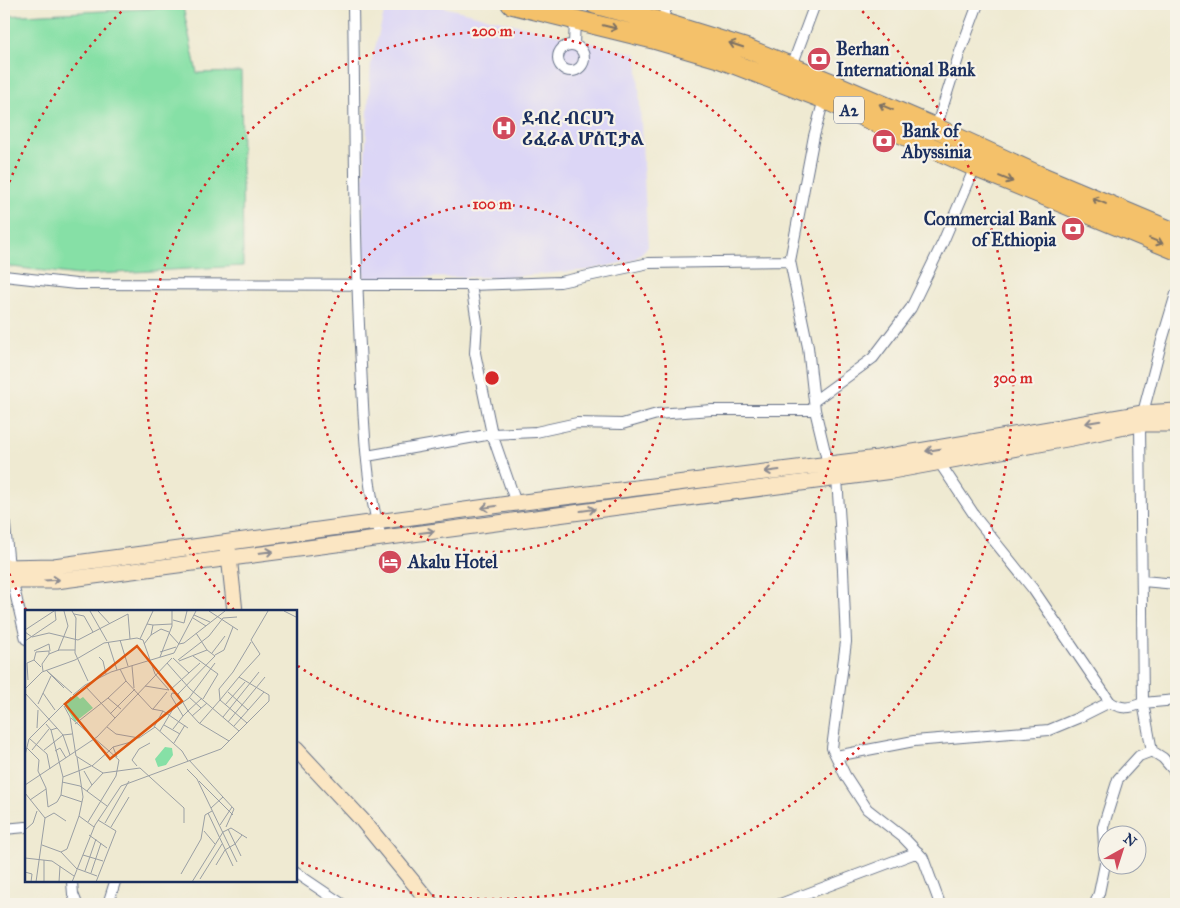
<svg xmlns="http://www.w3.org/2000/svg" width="1180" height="908" viewBox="0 0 1180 908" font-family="'IM FELL Great Primer','Noto Serif Ethiopic',serif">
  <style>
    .built { fill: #dcd6f6 }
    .green { fill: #86e0a6; stroke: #508882 }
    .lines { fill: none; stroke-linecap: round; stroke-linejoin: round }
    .street-casing { stroke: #657087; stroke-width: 12 }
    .secondary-casing { stroke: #657087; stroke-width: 17 }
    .highway-casing { stroke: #657087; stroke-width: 21 }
    .street { stroke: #fff; stroke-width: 10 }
    .secondary { stroke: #fbe6c3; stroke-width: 15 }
    .highway { stroke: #f4c16a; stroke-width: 19 }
    .oneway { stroke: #7d7163 }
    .oneway2 { stroke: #8b8a90 }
    .ring { fill: none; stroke: #d62828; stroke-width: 2.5; stroke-dasharray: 2.5 5 }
    .labels { text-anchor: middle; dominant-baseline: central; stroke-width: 4.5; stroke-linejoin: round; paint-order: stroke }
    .shield { fill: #f7f3e8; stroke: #5d6a87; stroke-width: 1 }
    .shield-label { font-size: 16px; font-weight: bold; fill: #1b2f5e }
    .poi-label { font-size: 18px; font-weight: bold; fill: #1b2f5e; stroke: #f7f3e8; text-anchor: start }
    .inset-road { fill: none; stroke: #9a9fa4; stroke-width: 1 }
    .view { fill: #de5710; fill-opacity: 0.15; stroke: #de5710; stroke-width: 2.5 }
    .inset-edge { fill: none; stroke: #1b2f5e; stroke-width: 2.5 }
    .centre { fill: #d62828; stroke: #f7f3e8; stroke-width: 2.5 }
    .ring-label { font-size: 15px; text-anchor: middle; font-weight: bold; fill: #d62828; stroke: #f7f3e8; stroke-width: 4.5; stroke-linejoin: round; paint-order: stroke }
  </style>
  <rect width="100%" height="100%" fill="#f7f3e8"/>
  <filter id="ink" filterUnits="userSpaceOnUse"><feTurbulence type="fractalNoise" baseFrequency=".02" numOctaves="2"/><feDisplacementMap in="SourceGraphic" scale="10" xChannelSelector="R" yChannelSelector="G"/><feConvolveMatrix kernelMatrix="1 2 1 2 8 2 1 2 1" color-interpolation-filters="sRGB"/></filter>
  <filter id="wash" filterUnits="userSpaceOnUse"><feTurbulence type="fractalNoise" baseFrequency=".0096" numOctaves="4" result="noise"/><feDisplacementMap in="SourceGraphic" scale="20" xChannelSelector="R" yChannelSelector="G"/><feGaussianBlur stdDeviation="1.12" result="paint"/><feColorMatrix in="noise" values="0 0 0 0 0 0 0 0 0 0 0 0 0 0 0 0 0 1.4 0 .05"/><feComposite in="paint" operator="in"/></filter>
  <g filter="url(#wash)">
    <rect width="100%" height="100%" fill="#efead2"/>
    <path class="built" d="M388,4H431L637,54L648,247L634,260L589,270L507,277L364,278L363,189L371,63L386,6Z"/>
    <path class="green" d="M183,7L197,73L241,72L243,266L78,275L4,266V16Z"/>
  </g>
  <g filter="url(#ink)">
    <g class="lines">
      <g class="street-casing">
        <path id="street" d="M353,4C355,124 354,244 361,365C364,422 365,482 381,538
          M660,24L668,4
          M558 58a13 13 0 1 1 26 0a13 13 0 1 1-26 0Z
          M574,45L575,19
          M790,71L815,4
          M824,99L814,136L790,261L808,347L815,410L828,464L837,478L843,570L846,642L832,748L845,775L867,809L904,838L923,858L940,904
          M936,128L960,52L978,4
          M4,276L76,284L471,285L477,322L475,353L492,434L516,503
          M471,285L560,282L649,263L790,261
          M814,401L873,358L911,308L943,242L975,167
          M367,456L492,434L536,432L577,423L622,424L657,414L712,410H815
          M939,462L979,522L1033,589L1110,702C1122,710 1130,708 1143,703L1140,424L1161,344L1176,294
          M4,515L9,567L26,639
          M1143,581L1176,584
          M1152,751L1143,703L1176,700
          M836,756L914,741L1049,730L1078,718L1110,702
          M4,829L26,827
          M296,873L342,904
          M72,882L73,894L77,904
          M108,904L115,882
          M780,904L918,852
          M1095,904L1099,893L1105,864L1103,827L1118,779L1139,756L1152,751L1163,758L1176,773"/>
      </g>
      <g class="secondary-casing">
        <path id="secondary" d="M228,547L235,612
          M4,567L54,566L516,503L878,458L1143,413L1176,411
          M4,581H56L892,471L1072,438L1140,424H1176
          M296,749L363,821L431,904"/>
      </g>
      <g class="highway-casing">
        <path id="highway" d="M511,4L653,39L718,58L824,99L975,167L1176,250
          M595,4L661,22L748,49L829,82L936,128L1038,175L1176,233"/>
      </g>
      <use href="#street" class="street"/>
      <use href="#secondary" class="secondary"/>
      <use href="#highway" class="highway"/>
    </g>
    <defs><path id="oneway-shaft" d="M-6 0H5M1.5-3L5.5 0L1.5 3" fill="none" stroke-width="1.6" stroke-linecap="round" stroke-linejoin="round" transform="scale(1.25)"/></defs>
    <g class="oneway">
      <use href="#oneway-shaft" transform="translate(610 27) rotate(14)"/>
      <use href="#oneway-shaft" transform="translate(736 45) rotate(-162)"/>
      <use href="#oneway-shaft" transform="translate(886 107) rotate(-157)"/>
      <use href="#oneway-shaft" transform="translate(1006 179) rotate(22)"/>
      <use href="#oneway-shaft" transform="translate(1099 201) rotate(-157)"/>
      <use href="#oneway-shaft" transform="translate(1156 241) rotate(22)"/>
    </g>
    <g class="oneway2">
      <use href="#oneway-shaft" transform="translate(1093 422) rotate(170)"/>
      <use href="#oneway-shaft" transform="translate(933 450) rotate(171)"/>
      <use href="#oneway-shaft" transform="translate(772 471) rotate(173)"/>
      <use href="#oneway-shaft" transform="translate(489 507) rotate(172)"/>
      <use href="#oneway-shaft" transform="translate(588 510) rotate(-8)"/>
      <use href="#oneway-shaft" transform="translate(427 532) rotate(-7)"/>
      <use href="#oneway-shaft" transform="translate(266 552) rotate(-7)"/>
      <use href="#oneway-shaft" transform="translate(52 580) rotate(-3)"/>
    </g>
  </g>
  <g class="ring">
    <circle cx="492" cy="378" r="174"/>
    <path d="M234 610A347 347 0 1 1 298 666"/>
    <path d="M26 610A521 521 0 0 1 4 560M4 196A521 521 0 0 1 127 6M857 6A521 521 0 0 1 297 861"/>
  </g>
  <defs>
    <g id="bank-disc" transform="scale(1.25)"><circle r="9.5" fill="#d1495b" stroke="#f7f3e8"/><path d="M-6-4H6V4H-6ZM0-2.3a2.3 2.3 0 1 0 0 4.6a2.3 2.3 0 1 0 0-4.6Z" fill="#fff"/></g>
    <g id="hospital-disc" transform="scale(1.25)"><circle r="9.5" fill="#d1495b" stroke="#f7f3e8"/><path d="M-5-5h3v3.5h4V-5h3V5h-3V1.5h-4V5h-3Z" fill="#fff"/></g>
    <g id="hotel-disc" transform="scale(1.25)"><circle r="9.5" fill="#d1495b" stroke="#f7f3e8"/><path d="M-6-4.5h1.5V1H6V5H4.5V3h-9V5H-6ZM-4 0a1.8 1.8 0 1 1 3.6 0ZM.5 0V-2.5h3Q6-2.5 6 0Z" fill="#fff"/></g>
  </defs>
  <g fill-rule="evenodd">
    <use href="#bank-disc" x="819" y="59"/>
    <use href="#hospital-disc" x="504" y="128"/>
    <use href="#bank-disc" x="884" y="141"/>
    <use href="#bank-disc" x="1073" y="229"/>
    <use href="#hotel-disc" x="390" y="562"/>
  </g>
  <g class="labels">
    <rect class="shield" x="834" y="96.5" width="30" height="27" rx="4"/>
    <g class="shield-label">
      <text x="849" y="110">A2</text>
    </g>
    <g class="poi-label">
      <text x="836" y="49">Berhan<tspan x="836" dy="21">International Bank</tspan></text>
      <text x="522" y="118">ደብረ ብርሀን<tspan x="522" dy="21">ሪፈራል ሆስፒታል</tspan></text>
      <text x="902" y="131">Bank of<tspan x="902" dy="21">Abyssinia</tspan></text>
      <text x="1056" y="219" text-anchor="end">Commercial Bank<tspan x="1056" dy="21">of Ethiopia</tspan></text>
      <text x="408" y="562">Akalu Hotel</text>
    </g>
  </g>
  <g transform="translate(25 610)">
    <rect width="272" height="272" fill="#efead2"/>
    <path d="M51,85L55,89L58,87L68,98L50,112L40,96ZM140,137L147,138L148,145L141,155L133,157L130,149Z" fill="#86e0a6"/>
    <path class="inset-road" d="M47,1L51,8L50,43L63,71M65,1L82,31M73,1L85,14M184,1L213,20M259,1L273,8M49,4L59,6L68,22M169,5L185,12M168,8L181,16M148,10L159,13L162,1M128,15L147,14M0,20L29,1M0,22L7,27L24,23L53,30L103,4L105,29M144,23L154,34L159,33L200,1M171,23L182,40M126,25L136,19L144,22M115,29L128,1M95,30L103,56M0,31L31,10L30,1M83,32L92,60M119,34L126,25L128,15L122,14M9,41L24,34L25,41M33,41L43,16L39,1M135,42L151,37M187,43L200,26M190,45L199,40L208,17M168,46L193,64L178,89M74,47L78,51L81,64M135,47L147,16V1M148,48L164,63M153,50L184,26L198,8L212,7M142,53L165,79L214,121M107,56L109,78M16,57L9,50L11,42L24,41V44M95,59L101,71L127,99L138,101L163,118M21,60L47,83M21,60L39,78M18,61L17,54L24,44L34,40H50M214,67L195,90L194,79L208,62L226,32M214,67L235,44L226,30L243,1M3,70L2,53L9,50M60,76L90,108M0,79L17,62L50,50L79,33L112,28L118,30L130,64L144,80L120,76M145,80L175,53M203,82L223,100M0,83L32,118M18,83L30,100M153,84L147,83L146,86L158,106L163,101L153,84L190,46L182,40L154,51M48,85L60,75L86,62L149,43L171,1M164,87L176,98M83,88L101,71M177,88L163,101L174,113L204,131M13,94L26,66M200,95L220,72M39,96L45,107L51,146L78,163L115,158L159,198V213M128,99L142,82M85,104L110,79M167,106L182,93M198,107L234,62M46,108L84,141L67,156M203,112L240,67M175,113L195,90L222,113M21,114L26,120L38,167L66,156M50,114L83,88L96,99M139,115L155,124M209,116L239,82M82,117L91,124L114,128L130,117L157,141L163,151M129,117L138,101M12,118L13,100M148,119L158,106M26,120L32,118L38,125L47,124M135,121L148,99L164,88L190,53M5,129L22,144L25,159M149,133L160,115M88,137L106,132M2,138L14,150L13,161L21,178L23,197L32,192L36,185L57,192M7,140L24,119M19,140L38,125L45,145M30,141L35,138L41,148M0,145L4,129L46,87M52,147L58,187L54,206L69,217M164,150L209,199L201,217M112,156L107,150L114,139L125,133M162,159L172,169L212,252M59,161L67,175L62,181M174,171L208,205M37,172L55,176L82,196M0,175L72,127L147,48M67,175L78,163M0,183L20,208L29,203L41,211M36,185L38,167M5,190L21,179M186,198L198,187M183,203L208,256M63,212L91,166L94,150L84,141L88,137L92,147M80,213L104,171M195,215L207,197M86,217L104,187M203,219L216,246M0,220L8,213L12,201M179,221L190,234M64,225L82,238M17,235L36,242L52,259M36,242L42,239L54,206M58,245L78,251M0,248L27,251L49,266M191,255L200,240L210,234L217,225M53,259L72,266M60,261L71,229M0,262L7,264L6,272M66,263L76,233M156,264L176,229L180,205L187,201M175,269L197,234M11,272L20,208M19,272V250M34,272L35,256M47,272L70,215L96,176L196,139L244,91V85L214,67M71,272L91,221L73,210M167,272L198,222L206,218L222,228"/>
    <path class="view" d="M112,36L157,91L85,149L40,94Z"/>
    <rect width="272" height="272" class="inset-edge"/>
  </g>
  <circle cx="492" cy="378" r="8" class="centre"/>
  <g class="ring-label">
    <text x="492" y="36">200 m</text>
    <text x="492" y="209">100 m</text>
    <text x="1013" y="383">300 m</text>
  </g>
  <rect width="1180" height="908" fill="none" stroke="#f7f3e8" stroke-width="20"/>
  <g transform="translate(1122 850) rotate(39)"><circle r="24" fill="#f7f3e8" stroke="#9fa5b1"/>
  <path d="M0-4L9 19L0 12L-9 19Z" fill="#d1495b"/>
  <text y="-8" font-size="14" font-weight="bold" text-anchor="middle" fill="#1b2f5e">N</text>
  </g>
</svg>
